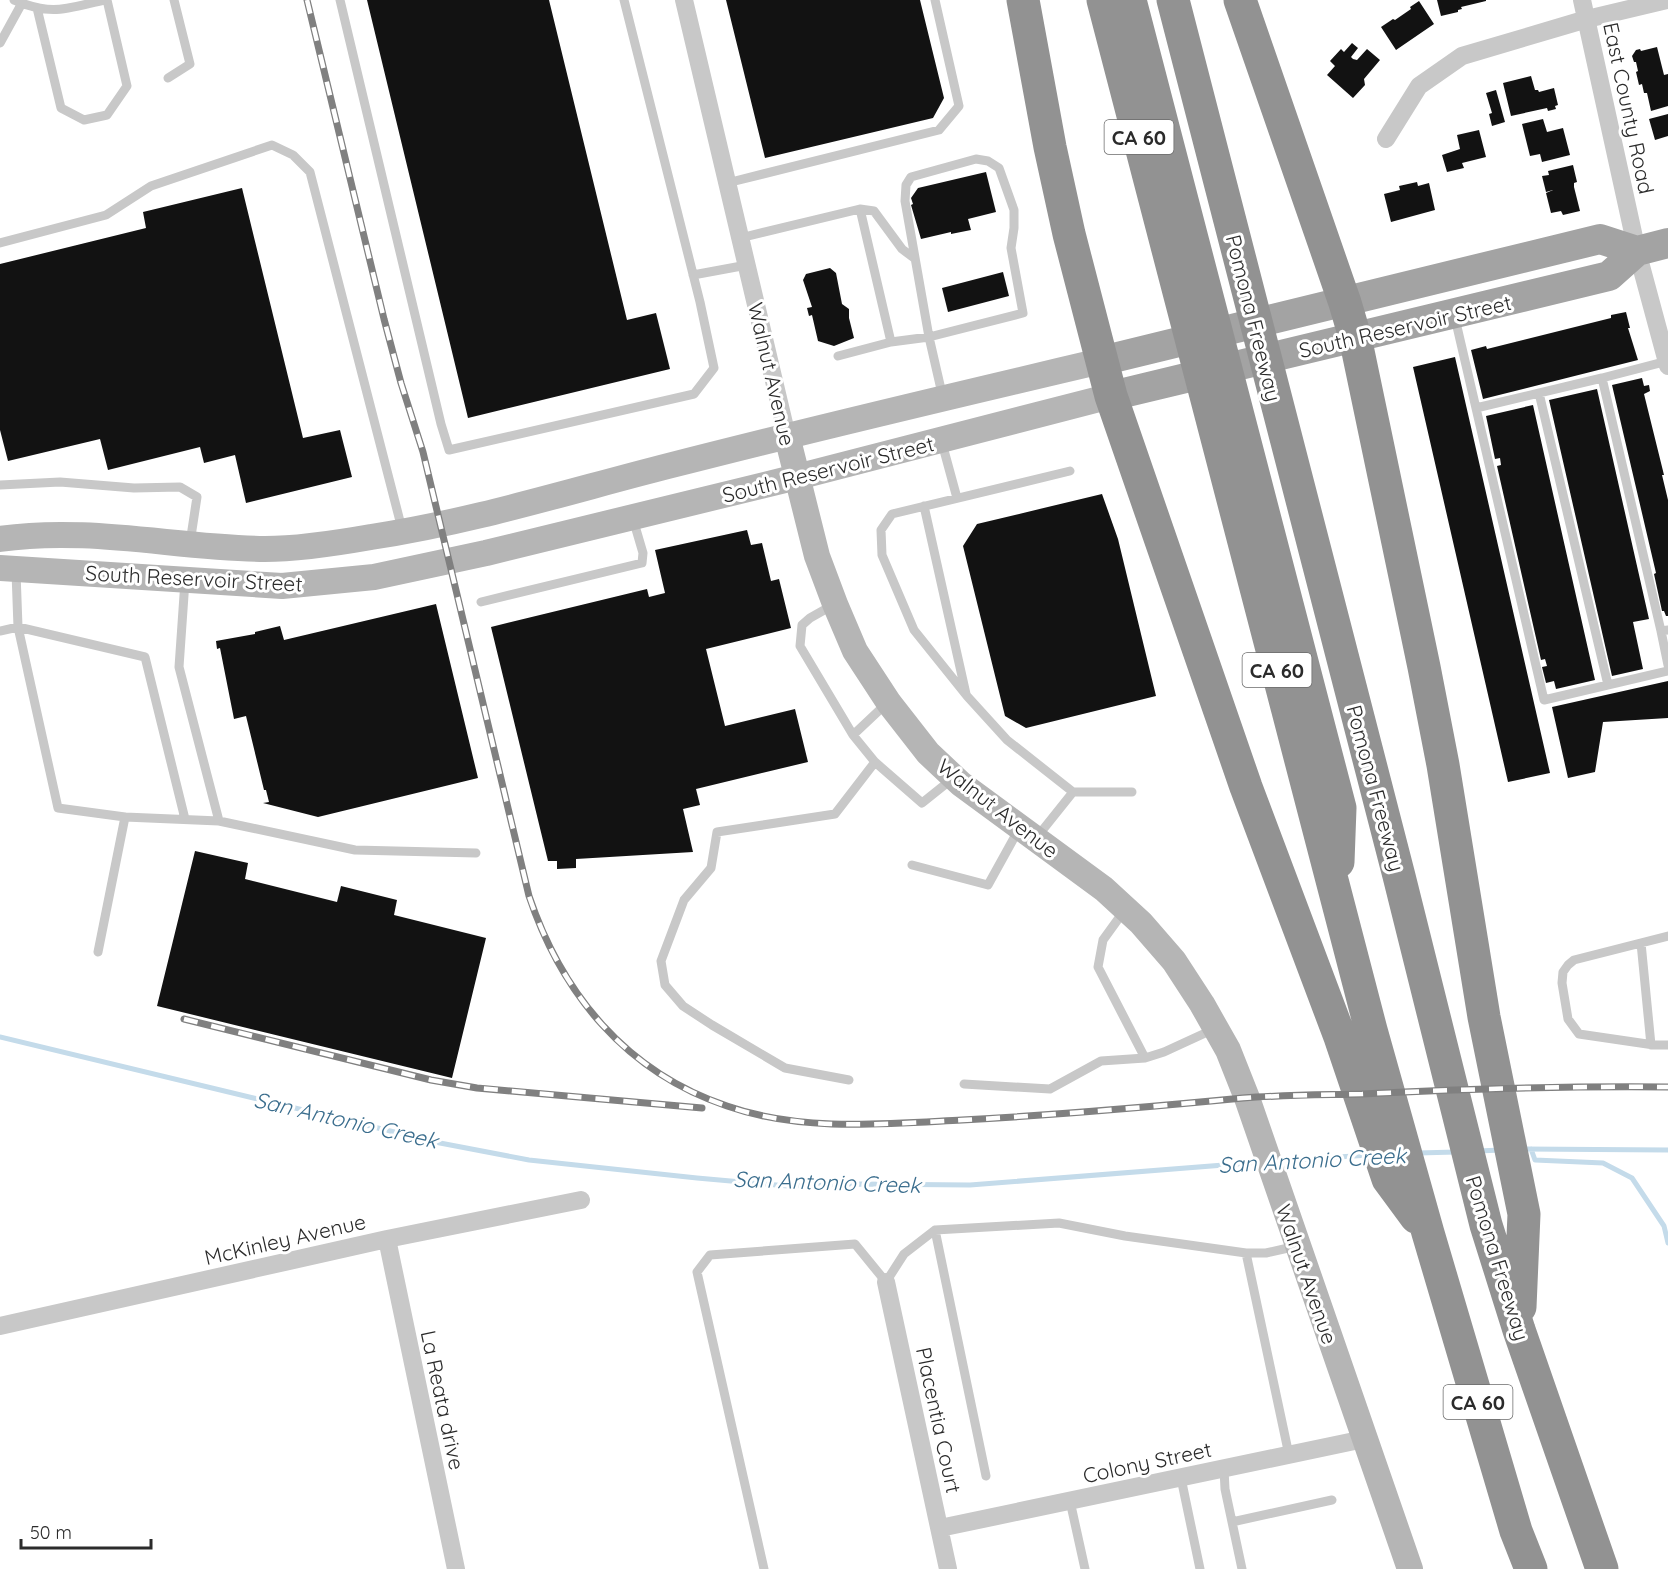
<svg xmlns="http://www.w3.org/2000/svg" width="1668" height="1569" viewBox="0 0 1668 1569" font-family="Quicksand,sans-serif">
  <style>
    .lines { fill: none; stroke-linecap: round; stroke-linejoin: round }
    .stream { stroke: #c4dbea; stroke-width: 5 }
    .building { fill: #121212 }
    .lane { stroke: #c8c8c8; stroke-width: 9 }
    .street { stroke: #c8c8c8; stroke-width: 18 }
    .secondary { stroke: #b5b5b5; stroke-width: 26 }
    .primary { stroke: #a3a3a3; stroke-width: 30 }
    .highway { stroke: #929292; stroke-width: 33 }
    .rail-casing { stroke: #808080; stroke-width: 7 }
    .rail { stroke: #fff; stroke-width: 4.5; stroke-dasharray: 14; stroke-linecap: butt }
    .labels { text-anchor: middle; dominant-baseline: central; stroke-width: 6; stroke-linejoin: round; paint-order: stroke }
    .shield { fill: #fff; stroke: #6b6b6b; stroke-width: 1.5 }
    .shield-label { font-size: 20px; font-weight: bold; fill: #2b2b2b }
    .street-label { font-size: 21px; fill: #2b2b2b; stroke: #fff }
    .water-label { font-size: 22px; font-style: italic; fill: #3a6d8d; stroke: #fff }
  </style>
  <rect width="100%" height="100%" fill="#fff"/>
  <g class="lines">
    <path class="stream" d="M0,1037L440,1143L529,1160L697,1178L788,1186L858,1184L970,1185L1262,1162
      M1523,1149L1668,1150
      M1531,1149L1535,1160L1603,1163L1632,1178L1664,1226L1668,1243
      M1478,1151L1501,1150
      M1418,1153L1456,1152
      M1277,1161L1369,1155"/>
  </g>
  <path class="building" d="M367,0H549L627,320L656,313L670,369L468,418Z
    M726,0H920L944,98L933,118L765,158Z
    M1437,0H1486V1L1461,7L1462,9L1458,10V12L1441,16Z
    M1419,1L1434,24L1396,50L1381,27L1393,19L1395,20L1411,9L1410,7Z
    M1352,43L1358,48L1351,57L1353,59L1357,60L1367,49L1380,60L1364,79L1365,85L1353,98L1327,75L1335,66L1330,61L1341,49L1344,52Z
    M1657,47L1664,75L1668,74V106L1651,111L1647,93H1644L1642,84L1639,85L1636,72L1638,71L1636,62H1634L1632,56L1636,50L1640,49L1641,51Z
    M1531,76L1535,90H1538L1539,92L1554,88L1558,105L1555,106L1556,109L1548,111L1547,108L1511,116L1503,83Z
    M1496,90L1505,122L1492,126L1489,114L1492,113L1486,93Z
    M1668,114V136L1655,140L1649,119Z
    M1543,119L1547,132L1563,128L1570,155L1542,162L1540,154L1530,156L1522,124Z
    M1479,130L1486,157L1462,163L1464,168L1447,172L1442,155L1460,149L1457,135Z
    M1573,165L1577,182L1574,183V187L1580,211L1563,215L1561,211L1551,213L1546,193L1553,190L1546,192L1542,176L1549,175L1548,171Z
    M986,172L996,212L968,219L971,230L951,234V232L921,239L911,205L913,204L911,198L918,188Z
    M1417,182L1418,186L1429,183L1435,210L1391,222L1384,194L1400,190L1399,186Z
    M242,188L303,438L340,430L352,477L246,503L235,455L204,463L200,447L108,470L100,439L8,461L0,430V264L146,228L143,212Z
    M830,268L836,273L842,304L849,309V318L854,338L834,346L818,341L812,315L809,316L807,308L812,307L803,280L806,274Z
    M1003,272L1009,296L948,312L942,288Z
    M1626,312L1630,328H1628L1638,360L1483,399L1471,350L1486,346L1487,349L1611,318V315Z
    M1455,357L1550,773L1508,782L1413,367Z
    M1642,378L1644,386L1649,385L1650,391L1644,394L1664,475H1662L1668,500V616H1666L1664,611H1662L1654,574L1656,573L1612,385Z
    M1597,389L1649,619L1633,622L1643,669L1612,676L1549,400Z
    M1533,405L1595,680L1556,689L1554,681L1546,683L1542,667L1547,666L1545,659L1541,660L1497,466L1501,465L1500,458L1495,459L1486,416Z
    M1102,494L1118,539L1156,696L1026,728L1005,716L963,546L977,524Z
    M747,530L751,545L762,543L771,581L779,579L791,628L706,649L725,726L795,709L808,762L696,789L700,805L683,809L693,852L576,859V868L557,869V861H548L491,627L647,589L649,597L665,593L655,550Z
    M436,604L478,778L318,817L263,803L269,802L266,790H264L246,716L234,719L220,648L217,649L216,641L255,634V632L280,626L284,640Z
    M1668,681V718L1603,722L1595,772L1568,778L1552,707Z
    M195,851L248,863L245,879L337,902L341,886L397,900L394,915L486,938L452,1078L157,1006Z"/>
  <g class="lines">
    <path class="lane" d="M14,0C52,16 65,9 104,0
      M340,0L441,424L449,450L694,394L714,368L700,302L624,0
      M37,8L61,108L84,120L107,115L127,86L107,0
      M0,43L22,3
      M168,78L190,64L174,0
      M727,183L939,130L959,106L935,0
      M860,209L874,211L902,249L914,258
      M740,238L860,209L891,342L838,356
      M0,243L106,215L151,186L272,145L293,155L310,172L402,529
      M693,275L747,265
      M1455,318L1544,700L1668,671
      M891,342L929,337L1023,313L1011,248L1014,228V210L999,168L988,161L976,159L911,177L906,185L905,201L929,337L943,398
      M1667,361L1602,378L1661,631L1668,630
      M1539,393L1608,685
      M1476,408L1602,378
      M942,443L957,498
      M0,485L60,482L134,488L180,487L197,497L190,543
      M924,506L966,694
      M16,572L18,627L58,808L125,817L219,821L355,850L476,853
      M185,581L179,667L219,821
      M481,602L642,563L643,553L633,519
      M833,605L810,618L802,625L800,646L853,735L887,703
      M0,631L18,627L145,657L185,819
      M1661,631L1668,665
      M875,762L922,803L952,779
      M1073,792H1132
      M1037,837L1073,792L1007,740L967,696L914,630L882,555L881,530L892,514L1070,471
      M912,865L988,885L1019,829
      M1668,936L1574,960L1568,965L1563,972L1562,983L1568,1019L1579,1034L1654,1045H1668
      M1641,943L1651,1045
      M98,952L125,817
      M1145,1058L1164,1052L1214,1029
      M849,1080L785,1068L712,1025L683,1006L665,985L661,961L684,900L711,868L717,832L835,814L875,762L853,735
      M964,1084L1050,1089L1101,1061L1145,1058L1098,967L1103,940L1124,911
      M1246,1253L1289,1455
      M1224,1469L1225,1489L1242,1569
      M986,1476L935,1230L1059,1223L1125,1236L1246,1253H1266L1297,1246
      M1181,1478L1200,1569
      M1070,1501L1085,1569
      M1232,1522L1332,1500
      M764,1569L697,1272L710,1255L855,1244L886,1282L904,1254L935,1230"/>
    <path class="street" d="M684,0L787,436
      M1582,0L1637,251L1668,366
      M1386,139L1419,86L1462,56L1587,19L1667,0
      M387,1239L456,1569
      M886,1282L948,1569
      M0,1326L387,1239L581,1200
      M940,1528L1364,1439"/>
    <path class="secondary" d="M787,436L817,556L835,604L855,651L889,703L928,753L961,784L1104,889L1141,923L1174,961L1202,1004L1228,1050L1247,1098L1410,1569
      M0,539C88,526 177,548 265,549C300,549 337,543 371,537C471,522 570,491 668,466C812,429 956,395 1101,361
      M0,568L282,586L374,577L486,553L797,477L1111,396"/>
    <path class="primary" d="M1101,361L1600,239L1637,251
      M1111,396L1609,276L1637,251L1668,243"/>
    <path class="highway" d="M1023,0L1050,147L1069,234L1111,396L1246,787L1340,1037L1388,1179L1416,1217
      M1103,0L1371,1030L1428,1233L1516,1531L1531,1569
      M1130,0L1340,808L1338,862
      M1173,0L1399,876L1486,1225L1519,1330L1602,1569
      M1240,0L1345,303L1355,337L1424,667L1443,765L1484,1017L1524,1214L1520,1307"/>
    <g class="rail-casing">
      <path id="rail" d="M307,0L384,319L401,383L423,452L529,896C562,994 626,1072 727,1106C801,1132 885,1124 962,1120C1056,1115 1149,1107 1243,1098C1282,1095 1322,1095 1362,1094C1464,1089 1566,1086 1668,1087
        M184,1019L431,1080L477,1088L702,1108"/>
    </g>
    <use href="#rail" class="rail"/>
  </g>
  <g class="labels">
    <g class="shield">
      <rect x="1104.5" y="120" width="69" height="34" rx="4.5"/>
      <rect x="1242.5" y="653" width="69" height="34" rx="4.5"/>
      <rect x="1443.5" y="1385" width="69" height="34" rx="4.5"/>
    </g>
    <g class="shield-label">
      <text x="1139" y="137">CA 60</text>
      <text x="1277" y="670">CA 60</text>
      <text x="1478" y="1402">CA 60</text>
    </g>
    <g class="street-label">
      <text transform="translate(1629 108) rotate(78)">East County Road</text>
      <text transform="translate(1254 318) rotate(76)">Pomona Freeway</text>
      <text transform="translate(1405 326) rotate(-13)">South Reservoir Street</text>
      <text transform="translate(772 374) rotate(77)">Walnut Avenue</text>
      <text transform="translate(828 469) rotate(-14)">South Reservoir Street</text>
      <text transform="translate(194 578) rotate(3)">South Reservoir Street</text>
      <text transform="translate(1376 788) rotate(75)">Pomona Freeway</text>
      <text transform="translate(998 808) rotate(38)">Walnut Avenue</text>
      <text transform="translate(285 1239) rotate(-13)">McKinley Avenue</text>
      <text transform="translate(1498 1258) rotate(73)">Pomona Freeway</text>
      <text transform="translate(1307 1274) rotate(71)">Walnut Avenue</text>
      <text transform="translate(443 1400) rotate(78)">La Reata drive</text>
      <text transform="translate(939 1420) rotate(78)">Placentia Court</text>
      <text transform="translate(1147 1462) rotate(-12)">Colony Street</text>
    </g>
    <g class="water-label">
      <text transform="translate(346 1120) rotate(13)">San Antonio Creek</text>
      <text transform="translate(1312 1160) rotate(-3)">San Antonio Creek</text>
      <text transform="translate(827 1182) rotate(2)">San Antonio Creek</text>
    </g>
  </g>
  <path d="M21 1539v9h130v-9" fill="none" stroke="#2b2b2b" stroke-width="3"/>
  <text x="30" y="1539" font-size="18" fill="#2b2b2b" stroke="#ffffff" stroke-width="4.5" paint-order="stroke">50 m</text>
</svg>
